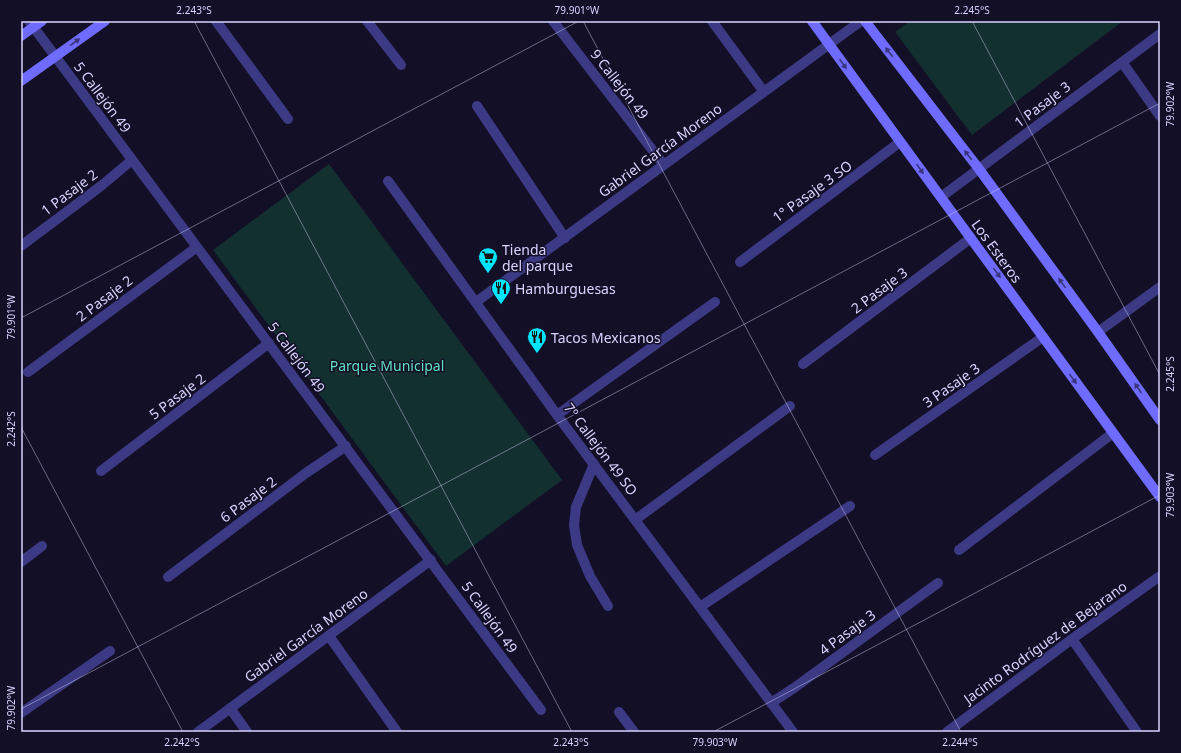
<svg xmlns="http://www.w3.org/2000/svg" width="1181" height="753" viewBox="0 0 1181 753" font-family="'Noto Sans',sans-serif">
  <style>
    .green { fill: #12302f }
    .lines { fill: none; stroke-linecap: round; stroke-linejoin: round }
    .lane { stroke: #3d3a85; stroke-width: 10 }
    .street { stroke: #3d3a85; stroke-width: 10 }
    .secondary { stroke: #6f6bff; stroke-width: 10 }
    .oneway { fill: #38347d }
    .ticks { fill: none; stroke: #d9d4ff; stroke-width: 1; stroke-opacity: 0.45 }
    .labels { text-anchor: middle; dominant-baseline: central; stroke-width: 3; stroke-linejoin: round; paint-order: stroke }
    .street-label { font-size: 14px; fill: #d9d4ff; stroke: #130f26 }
    .poi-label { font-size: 14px; fill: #d9d4ff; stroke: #130f26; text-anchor: start }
    .park-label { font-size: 14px; fill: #5fe0c0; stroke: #130f26 }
    .neatline { fill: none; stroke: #d9d4ff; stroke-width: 1.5 }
    .ticks-label { font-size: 10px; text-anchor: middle; fill: #d9d4ff }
  </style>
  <rect width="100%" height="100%" fill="#130f26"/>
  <path class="green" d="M910,21H1123L972,135L895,32Z
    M329,164L562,480L446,566L213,250Z"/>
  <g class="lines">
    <path class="lane" d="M1098,332L1160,287
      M594,464L576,507L574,525L577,545L590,576L608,606"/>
    <path class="street" d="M29,21L541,710
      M216,21L288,119
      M367,21L401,65
      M553,21L664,165
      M712,21L764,92
      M1122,62L1160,116
      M477,106L565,238
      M388,181L557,415L793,732
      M941,197L1160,34
      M21,246L101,186L132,160
      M740,262L900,142
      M476,302L861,21
      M803,364L971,238
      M28,372L197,247
      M557,415L715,302
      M875,455L1043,337
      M101,471L269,343
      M635,520L790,406
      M959,550L1113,433
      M21,562L42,546
      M168,577L306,473L346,446
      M700,607L850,506
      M329,636L397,732
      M1072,639L1137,732
      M771,703L794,688L938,583
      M230,708L247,732
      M619,712L634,732
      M21,713L110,651
      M198,732L431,560
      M947,732L1072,639L1160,576"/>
    <path class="secondary" d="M812,21L1160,497
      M865,21L979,169L1098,332L1160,420
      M21,36L42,21
      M21,81L105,21"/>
  </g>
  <defs><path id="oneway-solid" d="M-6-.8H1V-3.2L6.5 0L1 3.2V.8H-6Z"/></defs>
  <g class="oneway">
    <use href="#oneway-solid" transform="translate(75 42) rotate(-36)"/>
    <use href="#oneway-solid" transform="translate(889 52) rotate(-128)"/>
    <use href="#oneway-solid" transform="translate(843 64) rotate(54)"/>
    <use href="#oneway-solid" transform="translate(968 155) rotate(-128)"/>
    <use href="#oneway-solid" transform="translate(920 169) rotate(54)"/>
    <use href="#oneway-solid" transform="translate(997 273) rotate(54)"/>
    <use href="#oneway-solid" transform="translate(1062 283) rotate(-126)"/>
    <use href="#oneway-solid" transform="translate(1073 379) rotate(54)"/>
    <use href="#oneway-solid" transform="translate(1138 388) rotate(-125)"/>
  </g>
  <path class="ticks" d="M194,21L572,732M583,21L961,732M972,21L1160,375M21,318L579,21M21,427L183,732M21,709L1160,103M713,732L1160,495"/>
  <defs>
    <g id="supermarket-pin" transform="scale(1)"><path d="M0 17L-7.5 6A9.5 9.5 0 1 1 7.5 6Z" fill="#00e5ff" stroke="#130f26"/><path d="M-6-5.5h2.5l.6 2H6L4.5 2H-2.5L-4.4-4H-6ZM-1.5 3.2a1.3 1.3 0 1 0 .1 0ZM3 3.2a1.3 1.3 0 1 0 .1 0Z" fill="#111"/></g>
    <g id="restaurant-pin" transform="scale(1)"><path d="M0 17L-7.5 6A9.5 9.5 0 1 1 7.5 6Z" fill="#00e5ff" stroke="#130f26"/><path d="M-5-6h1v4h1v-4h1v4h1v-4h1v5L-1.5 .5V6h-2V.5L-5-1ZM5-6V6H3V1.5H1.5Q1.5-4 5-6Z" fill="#111"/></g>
  </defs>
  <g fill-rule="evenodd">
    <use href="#supermarket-pin" x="488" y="257"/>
    <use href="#restaurant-pin" x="501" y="288"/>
    <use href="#restaurant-pin" x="537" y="337"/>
  </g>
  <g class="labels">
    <g class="street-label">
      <text transform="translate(620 84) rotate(52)">9 Callejón 49</text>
      <text transform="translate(103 97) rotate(53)">5 Callejón 49</text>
      <text transform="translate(1042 104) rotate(-37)">1 Pasaje 3</text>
      <text transform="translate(660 150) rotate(-36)">Gabriel García Moreno</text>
      <text transform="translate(812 191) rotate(-36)">1° Pasaje 3 SO</text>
      <text transform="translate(69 192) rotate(-37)">1 Pasaje 2</text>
      <text transform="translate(997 251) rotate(54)">Los Esteros</text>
      <text transform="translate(879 290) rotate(-37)">2 Pasaje 3</text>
      <text transform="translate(104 298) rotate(-37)">2 Pasaje 2</text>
      <text transform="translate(297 357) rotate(53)">5 Callejón 49</text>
      <text transform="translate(951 385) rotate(-35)">3 Pasaje 3</text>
      <text transform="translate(177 396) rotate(-37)">5 Pasaje 2</text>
      <text transform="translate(601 449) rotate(53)">7º Callejón 49 SO</text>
      <text transform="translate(248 499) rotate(-37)">6 Pasaje 2</text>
      <text transform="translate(490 617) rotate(54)">5 Callejón 49</text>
      <text transform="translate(847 632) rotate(-36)">4 Pasaje 3</text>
      <text transform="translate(306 635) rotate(-36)">Gabriel García Moreno</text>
      <text transform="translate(1045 642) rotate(-36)">Jacinto Rodríguez de Bejarano</text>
    </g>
    <g class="poi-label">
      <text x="502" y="249">Tienda<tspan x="502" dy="16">del parque</tspan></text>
      <text x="515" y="288">Hamburguesas</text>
      <text x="551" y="337">Tacos Mexicanos</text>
    </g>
    <g class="park-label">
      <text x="387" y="365">Parque Municipal</text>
    </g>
  </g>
  <rect width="1181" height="753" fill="none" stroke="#130f26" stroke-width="44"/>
  <rect x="22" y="22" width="1137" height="709" class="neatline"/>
  <g class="ticks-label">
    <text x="194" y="14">2.243°S</text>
    <text x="577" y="14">79.901°W</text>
    <text x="972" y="14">2.245°S</text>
    <text transform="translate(1170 104) rotate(-90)" y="4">79.902°W</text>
    <text transform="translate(11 317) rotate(-90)" y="4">79.901°W</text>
    <text transform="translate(1170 374) rotate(-90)" y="4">2.245°S</text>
    <text transform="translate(11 429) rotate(-90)" y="4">2.242°S</text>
    <text transform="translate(1170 495) rotate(-90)" y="4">79.903°W</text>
    <text transform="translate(11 708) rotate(-90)" y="4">79.902°W</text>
    <text x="182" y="746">2.242°S</text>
    <text x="571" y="746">2.243°S</text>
    <text x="715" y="746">79.903°W</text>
    <text x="960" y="746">2.244°S</text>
  </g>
</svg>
